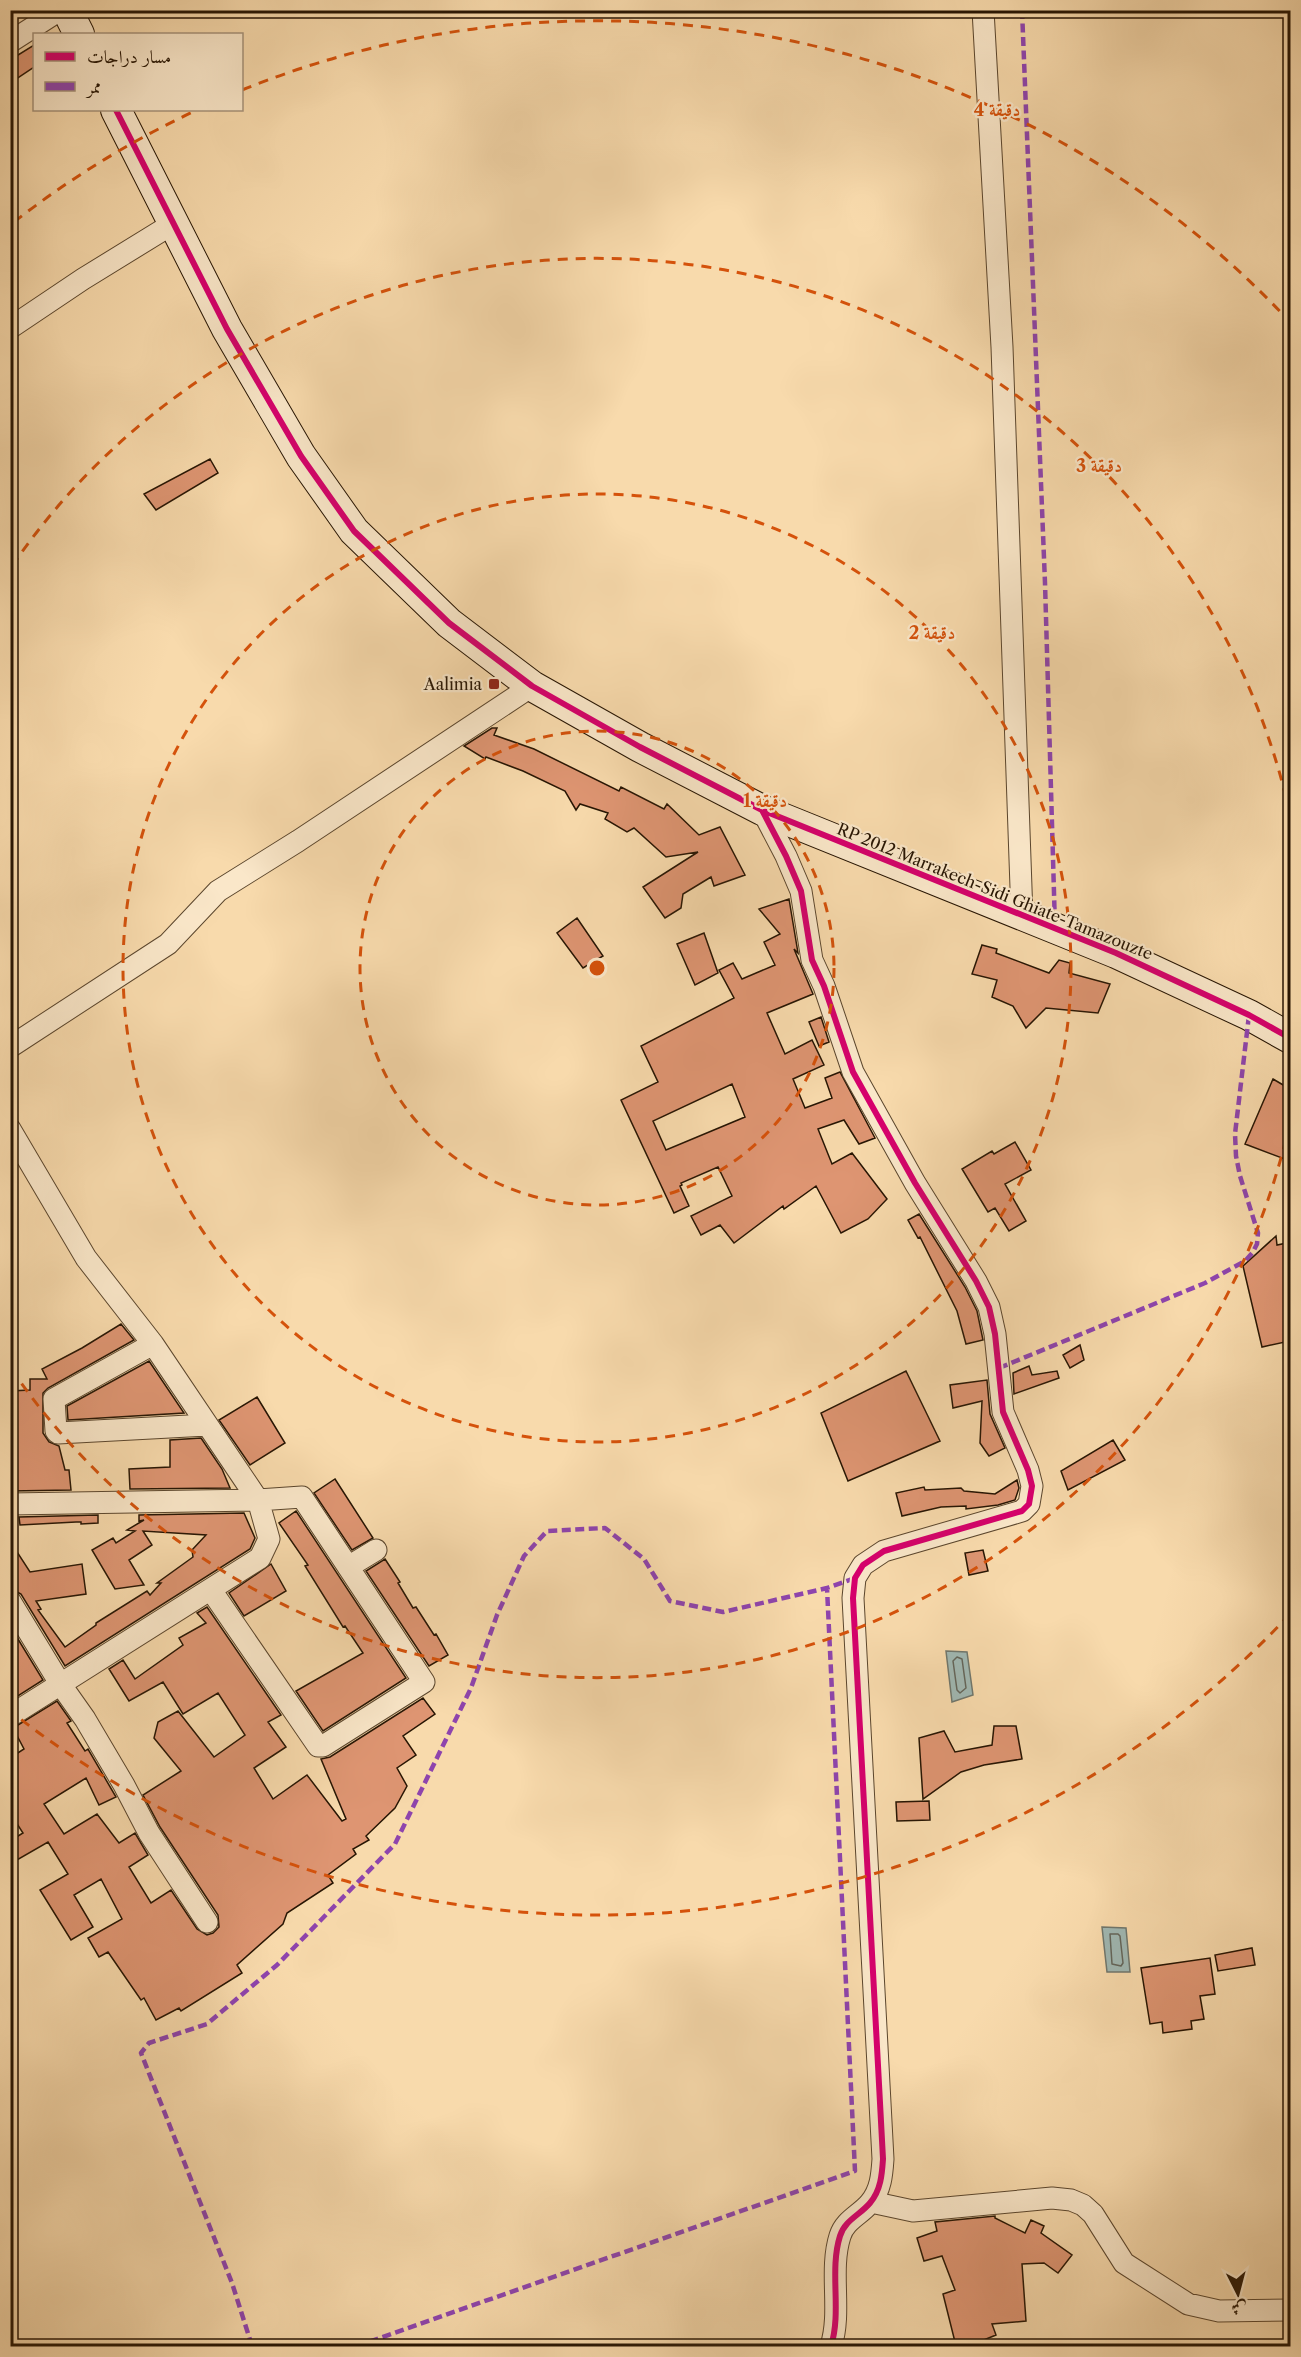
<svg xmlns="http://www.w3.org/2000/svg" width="1301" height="2357" viewBox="0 0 1301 2357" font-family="'Libre Caslon Text',Amiri,serif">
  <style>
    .water { fill: #a0b8b3; stroke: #70776d; stroke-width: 1.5 }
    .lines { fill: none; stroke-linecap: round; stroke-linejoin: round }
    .shore { stroke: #64665b; stroke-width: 1.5 }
    .building { fill: #de9572; stroke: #271503; stroke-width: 1.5; fill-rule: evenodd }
    .street-casing { stroke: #5b462d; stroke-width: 23 }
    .secondary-casing { stroke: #271503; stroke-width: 32 }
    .street { stroke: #fae7c9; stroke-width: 21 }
    .secondary { stroke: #fae7c9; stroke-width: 30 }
    .quiet { stroke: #8e44ad; stroke-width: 4.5; stroke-dasharray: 9 4.5; stroke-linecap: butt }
    .cycleway-casing { stroke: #fae7c9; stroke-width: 10 }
    .cycleway { stroke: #d6006c; stroke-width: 6 }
    .ring { fill: none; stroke: #d5520b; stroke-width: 3; stroke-dasharray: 10 8 }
    .poi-dot { fill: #8f2418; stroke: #fae7c9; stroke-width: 2 }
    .labels { text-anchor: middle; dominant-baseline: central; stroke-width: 4.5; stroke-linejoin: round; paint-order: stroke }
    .poi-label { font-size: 16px; fill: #271503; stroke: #fae7c9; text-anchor: end }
    .street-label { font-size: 16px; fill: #271503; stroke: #fae7c9 }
    .centre { fill: #d5520b; stroke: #fae7c9; stroke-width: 3 }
    .ring-label { font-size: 18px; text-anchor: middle; font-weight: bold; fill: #d5520b; stroke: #fae7c9; stroke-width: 4.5; stroke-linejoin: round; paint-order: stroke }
  </style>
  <rect width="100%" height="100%" fill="#f8daac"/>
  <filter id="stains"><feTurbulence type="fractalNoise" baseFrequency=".00333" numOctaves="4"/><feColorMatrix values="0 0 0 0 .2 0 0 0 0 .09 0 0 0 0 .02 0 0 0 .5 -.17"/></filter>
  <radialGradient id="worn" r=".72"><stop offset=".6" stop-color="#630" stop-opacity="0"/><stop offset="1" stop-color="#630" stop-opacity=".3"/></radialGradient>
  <path class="water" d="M946,1651L967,1652L973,1695L952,1702Z
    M1102,1927L1126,1928L1130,1972H1107Z"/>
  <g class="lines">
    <path class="shore" d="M957,1657L962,1659L966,1688L960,1693L957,1690L953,1661Z
      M1110,1934H1118L1120,1936L1123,1963L1121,1966L1112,1964Z"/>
  </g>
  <path class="building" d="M34,45V67L10,83V60Z
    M210,459L218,473L156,510L144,494Z
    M492,728H497L494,735L534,749L619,791L621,787L664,809L667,804L699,835L720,827L745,875L714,886L711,877L683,894L681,908L665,918L643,887L698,852L666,857L634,828L627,832L605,819L608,813L580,804L576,810L565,791L523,771L486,757L485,759L464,746Z
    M789,899L798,953L794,949L813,994L767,1013L785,1054L812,1040L824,1065L793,1079L805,1108L832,1098L825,1078L840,1072L875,1138L859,1144L844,1120L818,1129L832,1164L852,1153L887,1199L868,1219L841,1233L816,1186L784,1209L783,1206L734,1243L720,1225L701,1235L691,1216L732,1196L718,1167L681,1183L682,1185L680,1186L689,1206L674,1213L621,1100L658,1082L641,1046L734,998L719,970L733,963L742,979L775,965L764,942L780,934L759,909ZM732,1084L745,1117L666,1150L653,1121Z
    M577,918L603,956L583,968L557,933Z
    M704,933L718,973L695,985L677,944Z
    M982,945L997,949L996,953L1049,973L1059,960L1070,963L1069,973L1110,984L1098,1013L1046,1008L1026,1028L1013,1006L992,997L997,980L972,974Z
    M821,1017L829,1042L819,1046L809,1022Z
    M1273,1079L1290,1089V1161L1245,1144Z
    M1015,1142L1031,1170L1005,1184L1026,1221L1009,1231L995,1208L988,1212L962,1169L992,1151L994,1154Z
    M919,1214L965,1287L977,1311L983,1340L966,1344L957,1311L920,1237L918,1238L908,1220Z
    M1276,1236L1277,1245L1287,1243L1288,1248H1290V1341L1262,1347L1243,1266Z
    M121,1324L134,1340L48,1388L43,1393V1433L49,1442L59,1446L65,1470H69L71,1490L10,1491V1391L30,1390V1379H47L42,1369L82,1348Z
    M1080,1345L1084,1360L1070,1368L1063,1355Z
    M149,1361L184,1413L68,1420L67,1406Z
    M1029,1366L1032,1375L1057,1371L1059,1378L1014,1394L1013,1373Z
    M906,1371L940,1441L848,1481L821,1413Z
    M987,1380L990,1414L1005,1448L989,1456L980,1443L982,1401L953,1408L950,1385Z
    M257,1397L285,1443L250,1465L219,1420Z
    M201,1438L222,1469L230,1488L130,1489L129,1469L170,1467V1440Z
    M1113,1440L1125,1460L1068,1490L1061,1471Z
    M335,1479L373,1538L352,1550L314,1493Z
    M1017,1480L1019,1488L1015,1500L998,1505L966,1509V1506L941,1507L902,1516L896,1493L924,1487L925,1490L961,1488L964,1491L995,1494Z
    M296,1511L406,1678L323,1731L296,1691L363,1653L345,1626L343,1627L305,1566L308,1565L279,1523Z
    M244,1513L255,1538L250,1549L65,1666L21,1594L10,1588V1541L30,1572L82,1564L86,1594L36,1601L41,1609L38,1610L65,1647L96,1625V1623L147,1591L150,1595L161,1583H157L193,1557L192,1550L206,1535L143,1531L152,1545L129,1560L144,1585L115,1589L92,1550L113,1538L116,1543L135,1531L127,1530L144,1520L139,1521V1515Z
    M98,1515V1523L81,1524V1522H76L20,1525L19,1517Z
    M983,1550L988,1571L969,1575L965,1553Z
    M385,1559L400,1582L398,1583L413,1608L416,1607L434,1635L436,1634L448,1655L429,1666L366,1571Z
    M271,1564L286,1591L244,1616L229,1593Z
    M207,1607L281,1715L268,1722L286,1747L254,1768L273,1799L307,1775L342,1821L346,1819L321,1759L330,1757L423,1698L435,1714L403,1736L416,1755L397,1768L407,1786L395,1808L366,1836L369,1840L353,1849L356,1854L328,1875L333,1883L287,1913L283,1924L237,1965L242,1973L181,2011L179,2008L156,2020L144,1998L141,2000L108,1952L99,1957L88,1938L122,1919L101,1879L74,1895L93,1927L71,1940L40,1890L68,1874L48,1842L10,1864V1841L23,1833L10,1813V1758L24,1749L13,1728L57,1701L71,1721L67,1723L85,1751L88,1749L116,1797L99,1805L86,1778L44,1804L64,1834L97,1814L119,1843L135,1833L148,1855L129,1867L151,1903L171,1890L197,1929L207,1935L213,1933L219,1927L218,1915L160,1827L143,1795L181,1771L154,1738L158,1722L178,1711L214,1757L245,1735L218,1693L183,1714L163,1682L129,1701L109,1669L123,1660L135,1679L183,1645L179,1638L206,1623L197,1613Z
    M10,1626L43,1680L10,1701Z
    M994,1726H1016L1022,1759L984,1765L961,1772L923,1799L919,1738L944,1731L955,1752L992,1745Z
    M929,1801L930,1820L897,1821L896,1802Z
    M1252,1948L1255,1965L1218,1971L1215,1955Z
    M1210,1958L1215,1994L1200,1996L1204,2019L1191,2021L1192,2029L1163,2033L1162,2022L1150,2024L1141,1968Z
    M995,2216V2218L1025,2233L1031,2220L1044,2226L1041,2233L1072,2255L1058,2273L1044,2263L1022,2264L1026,2321L992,2324L996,2335L969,2346H956L943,2294L955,2290L942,2256L924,2261L917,2238L937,2231L935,2222Z"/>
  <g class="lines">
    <g class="street-casing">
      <path id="street" d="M983,10L1002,347L1022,916
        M10,42L60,10
        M10,328L83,279L174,223
        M762,810L786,856L801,891L812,960L824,986L853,1072L915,1183L976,1281L989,1307L995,1334L1003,1412L1028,1470L1032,1486L1029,1504L1022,1511L884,1551L863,1565L855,1578L853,1598L883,2159C882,2174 881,2190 870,2203C860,2215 845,2220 840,2236C829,2271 842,2311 831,2346
        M10,1047L168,944L218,891L298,841L532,686
        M10,1129L86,1258L153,1344L258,1500L269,1539L260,1558L10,1716
        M153,1344L54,1399L56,1431L58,1433L207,1425
        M10,1504L258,1500L302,1497L424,1682L323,1746H318L211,1590
        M348,1567L376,1550
        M10,1601L61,1685L85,1719L124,1785L149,1833L207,1922
        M871,2202L913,2211L1052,2198L1071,2200L1083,2205L1093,2214L1124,2263L1188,2304L1219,2311L1290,2310"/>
    </g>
    <g class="secondary-casing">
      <path id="secondary" d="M67,10L79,34
        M116,110L227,329L301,456L354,531L449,623L532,686L640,747L762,810L1116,953L1249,1015L1290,1038"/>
    </g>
    <use href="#street" class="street"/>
    <use href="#secondary" class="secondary"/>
    <path class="quiet" d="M1022,10L1045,583L1055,927
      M999,1368L1205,1283L1245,1261L1253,1252L1257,1244L1258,1233L1240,1176L1236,1156L1235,1134L1249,1015
      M252,2346L232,2283L141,2053L149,2043L207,2024L277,1965L395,1844L471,1688L497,1615L524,1556L547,1531L605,1528L644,1559L670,1601L723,1612L827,1588L855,1578
      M357,2346L855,2171L827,1588"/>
    <g class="cycleway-casing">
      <path id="cycleway" d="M116,110L227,329L301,456L354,531L449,623L532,686L640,747L762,810L1116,953L1249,1015L1290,1038
        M762,810L786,856L801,891L812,960L824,986L853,1072L915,1183L976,1281L989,1307L995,1334L1003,1412L1028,1470L1032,1486L1029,1504L1022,1511L884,1551L863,1565L855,1578L853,1598L883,2159C882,2174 881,2190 870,2203C860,2215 845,2220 840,2236C829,2271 842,2311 831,2346"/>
    </g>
    <use href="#cycleway" class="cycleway"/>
  </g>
  <g class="ring">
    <circle cx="597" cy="968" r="237"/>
    <circle cx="597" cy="968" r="474"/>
    <path d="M1290 1122A710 710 0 0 1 12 1370M12 566A710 710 0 0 1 1290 814"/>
    <path d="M1290 1614A947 947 0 0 1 14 1714M14 222A947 947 0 0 1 197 110M242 90A947 947 0 0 1 1290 322"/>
  </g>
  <rect class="poi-dot" x="488" y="678" width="12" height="12" rx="3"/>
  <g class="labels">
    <g class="poi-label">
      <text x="482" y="684">Aalimia</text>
    </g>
    <g class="street-label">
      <text transform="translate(995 891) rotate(22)">RP 2012 Marrakech-Sidi Ghiate-Tamazouzte</text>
    </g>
  </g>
  <circle cx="597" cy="968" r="9" class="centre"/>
  <g class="ring-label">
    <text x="997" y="116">4 دقيقة</text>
    <text x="1099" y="472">3 دقيقة</text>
    <text x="932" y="639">2 دقيقة</text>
    <text x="765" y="807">1 دقيقة</text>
  </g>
  <rect width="1301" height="2357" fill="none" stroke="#f8daac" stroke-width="36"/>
  <rect x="12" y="12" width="1277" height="2333" fill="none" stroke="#271503" stroke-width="3"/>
  <rect x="18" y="18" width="1265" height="2321" fill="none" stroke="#271503" stroke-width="1.5"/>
  <rect x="33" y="33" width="210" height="78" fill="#fae7c9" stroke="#a6937a" stroke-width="1.5"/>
  <rect x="45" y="52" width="30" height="9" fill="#d6006c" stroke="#a6937a" stroke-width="1.5"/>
  <text x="87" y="63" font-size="18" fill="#271503">مسار دراجات</text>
  <rect x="45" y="82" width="30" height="9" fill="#8e44ad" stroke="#a6937a" stroke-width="1.5"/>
  <text x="87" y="93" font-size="18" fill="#271503">ممر</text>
  <g transform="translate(1238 2294) rotate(174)" stroke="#fae7c9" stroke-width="4.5" paint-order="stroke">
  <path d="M0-4.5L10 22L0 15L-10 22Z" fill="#271503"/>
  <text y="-9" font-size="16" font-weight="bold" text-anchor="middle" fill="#271503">ش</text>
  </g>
  <rect width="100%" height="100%" filter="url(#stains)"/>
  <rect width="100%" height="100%" fill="url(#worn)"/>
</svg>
